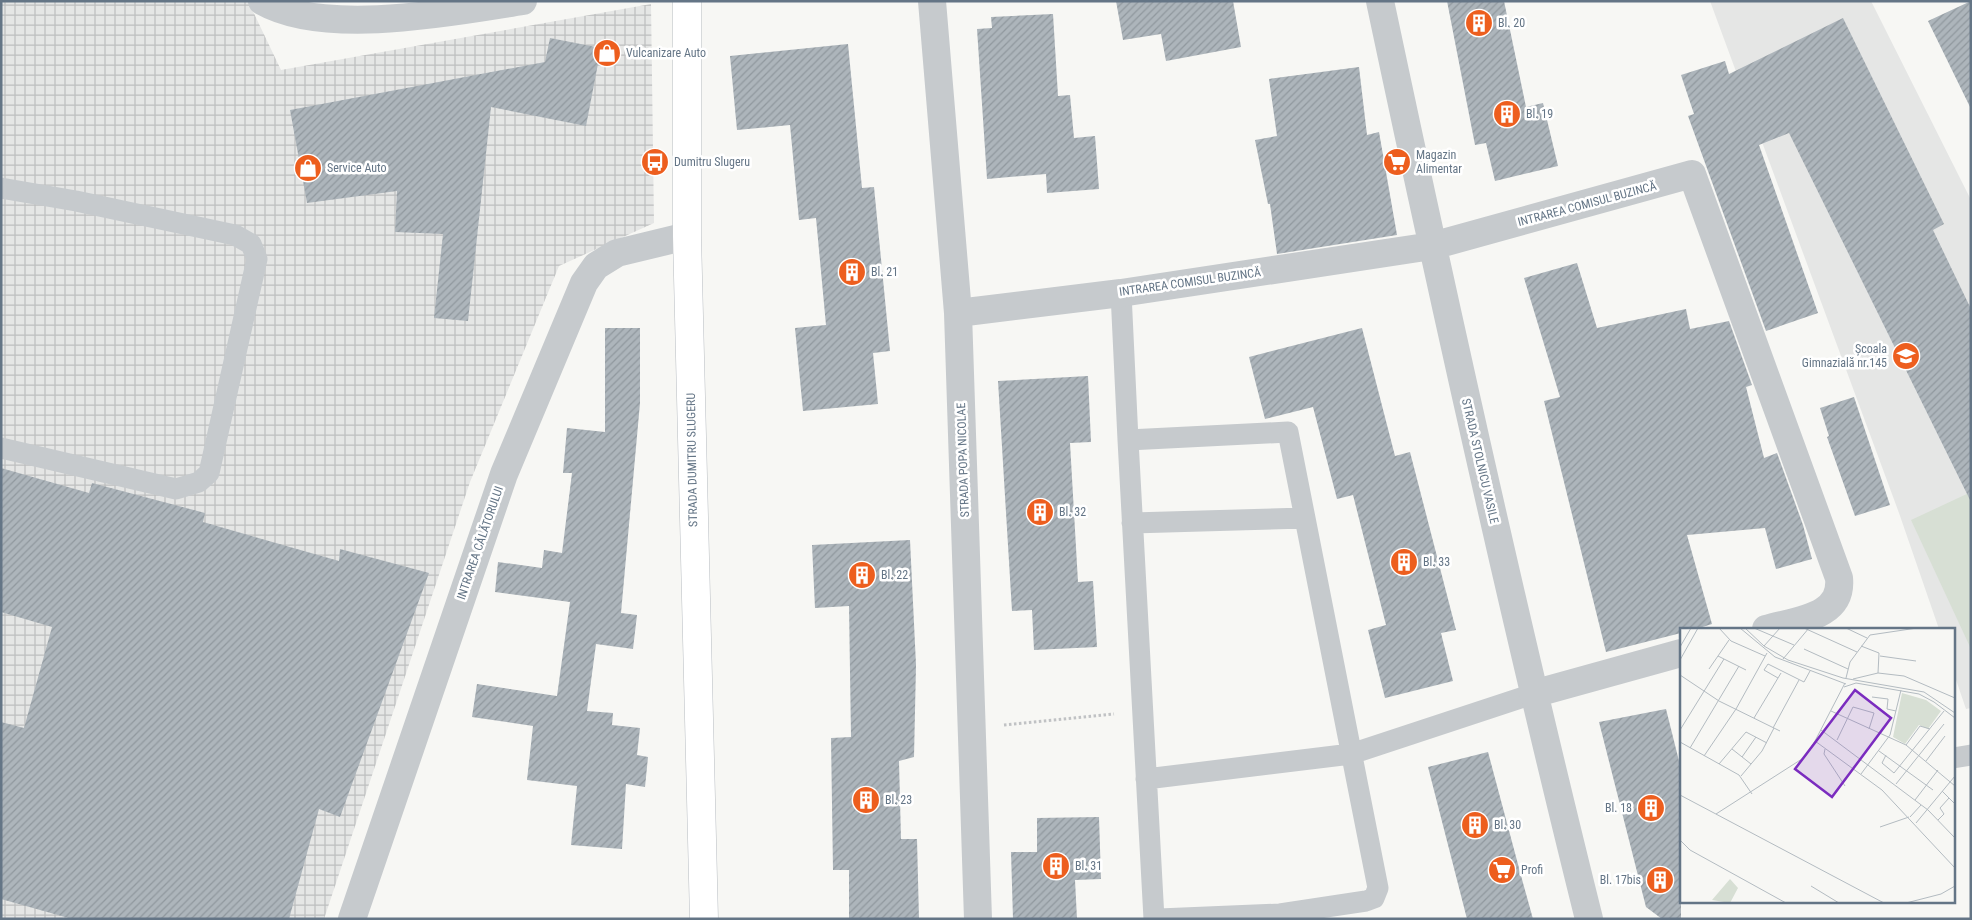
<svg xmlns="http://www.w3.org/2000/svg" width="1972" height="920" viewBox="0 0 1972 920" font-family="'Roboto Condensed',sans-serif">
  <style>
    .built { fill: #e5e6e5 }
    .industrial { fill: url(#industrial-grid) }
    .green { fill: #d7dfd4 }
    .building { fill: url(#building-hatch) }
    .lines { fill: none; stroke-linecap: round; stroke-linejoin: round }
    .secondary-casing { stroke: #b8bdc2; stroke-width: 29 }
    .path { stroke: #c0c2c4; stroke-width: 3; stroke-dasharray: 2.5 2.5; stroke-linecap: butt }
    .service { stroke: #c6cacd; stroke-width: 21 }
    .minor { stroke: #c6cacd; stroke-width: 28 }
    .tertiary { stroke: #c6cacd; stroke-width: 28 }
    .secondary { stroke: #fff; stroke-width: 28 }
    .labels { text-anchor: middle; dominant-baseline: central; stroke-width: 5; stroke-linejoin: round; paint-order: stroke }
    .poi-label { font-size: 12px; fill: #647586; stroke: #fff; text-anchor: start }
    .street-label { font-size: 12px; fill: #647586; stroke: #fff }
    .inset-road { fill: none; stroke: #b3bbc1; stroke-width: 1 }
    .view { fill: #7b2cbf; fill-opacity: 0.15; stroke: #7b2cbf; stroke-width: 2.5 }
    .inset-edge { fill: none; stroke: #647586; stroke-width: 2.5 }
  </style>
  <defs>
    <pattern id="industrial-grid" width="8" height="8" patternUnits="userSpaceOnUse" patternTransform="scale(1.25)"><rect width="8" height="8" fill="#e5e6e5"/><path d="M0 4h8M4 0v8" fill="none" stroke="#bdbfbf"/></pattern>
    <pattern id="building-hatch" width="6" height="6" patternUnits="userSpaceOnUse" patternTransform="scale(1.25)"><rect width="6" height="6" fill="#adb5bb"/><path d="M-1 1l2-2M0 6l6-6M5 7l2-2" fill="none" stroke="#90989e"/></pattern>
  </defs>
  <rect width="100%" height="100%" fill="#f7f7f4"/>
  <path class="built" d="M1710,1H1871L1971,200V708L1966,709L1953,671V629H1939L1899,513Z"/>
  <path class="industrial" d="M1,1H248L281,70L651,4L654,223L559,266L470,482L324,919H1Z"/>
  <path class="green" d="M1971,492V649L1911,520Z"/>
  <path class="building" d="M1116,1H1233L1241,47L1166,61L1161,34L1123,40Z
    M1447,1H1504L1526,107L1543,103L1558,166L1495,181L1486,143L1475,145Z
    M1971,1V109L1928,21Z
    M1053,14L1058,96L1070,95L1074,138L1095,136L1099,189L1047,193L1046,174L987,179L977,29L992,28L991,17Z
    M1843,18L1944,224L1933,230L1971,309V502L1789,133L1759,145L1818,313L1766,331L1688,116L1694,114L1681,75L1725,61L1729,74Z
    M550,38L601,48L586,126L491,107L468,321L434,318L443,234L395,232L397,191L307,203L290,110L545,62Z
    M848,44L862,188L874,187L890,351L873,353L878,404L803,411L795,328L826,325L816,218L799,220L790,125L737,130L730,56Z
    M1359,67L1367,135L1379,132L1397,235L1277,254L1270,204H1268L1255,140L1277,136L1269,79Z
    M1577,263L1597,328L1686,309L1690,329L1729,321L1752,385L1746,387L1764,458L1777,453L1803,525L1812,559L1776,569L1765,528L1687,535L1712,624L1696,629H1681V633L1606,652L1544,401L1560,397L1524,278Z
    M605,328H640V403L621,613L637,615L633,649L596,644L587,711L613,713L612,725L640,728L637,755L648,757L645,787L626,784L622,849L571,845L577,786L527,780L533,726L472,717L477,684L557,696L570,602L495,592L498,562L542,568L544,550L562,553L572,473H563L567,428L605,432Z
    M1362,328L1395,456L1410,452L1456,630L1441,633L1453,681L1385,698L1368,630L1386,625L1353,495L1337,499L1313,407L1265,419L1249,357Z
    M1088,376L1091,442L1070,443L1078,582L1093,581L1097,647L1034,650L1032,610L1012,611L998,381Z
    M1854,397L1890,505L1855,516L1827,437L1829,436L1820,408Z
    M1,468L89,493L92,483L205,513L203,522L339,561L340,549L429,573L340,817L319,809L289,919H72L1,899V722L24,728L52,627L1,612Z
    M910,540L916,665L914,757L899,761L901,839H917L919,919H849V870H833L831,738L851,737L849,606L815,608L812,545Z
    M1666,709L1681,769V919H1662L1646,907L1599,722Z
    M1488,752L1523,883L1533,919H1467L1428,767Z
    M1099,817L1101,879L1075,880L1077,919H1013L1011,852H1037V818Z"/>
  <g class="lines">
    <g class="secondary-casing">
      <path id="secondary" d="M687,1V236L704,919"/>
    </g>
    <path class="path" d="M1004,725L1114,714"/>
    <path class="service" d="M1,188L76,201L235,235L251,244L257,259L209,473L199,482L176,489L1,448
      M1121,293L1128,440
      M1132,523L1305,518
      M1953,758L1971,755
      M1146,779L1351,754L1533,694
      M1154,919L1128,440L1288,432L1378,888L1374,898L1366,901L1280,914L1159,919"/>
    <path class="minor" d="M932,1L958,313L978,919
      M1380,1C1445,308 1513,614 1589,919
      M958,313L1121,293L1432,246L1692,174L1839,578C1843,618 1796,620 1766,629
      M1533,694L1681,653
      M352,919L504,474L584,283L596,266L617,253L687,236"/>
    <path class="tertiary" d="M262,1C325,37 453,12 523,1"/>
    <use href="#secondary" class="secondary"/>
  </g>
  <defs>
    <g id="building-disc" transform="scale(1.4375)"><circle r="9.5" fill="#ed5e1e" stroke="#fff"/><path d="M-4-6H4V6H1V3H-1V6H-4ZM-2.5-4.3h1.7v1.8h-1.7ZM.8-4.3h1.7v1.8H.8ZM-2.5-1h1.7V.8h-1.7ZM.8-1h1.7V.8H.8Z" fill="#fff"/></g>
    <g id="shop-disc" transform="scale(1.4375)"><circle r="9.5" fill="#ed5e1e" stroke="#fff"/><path d="M-5-2.5h2.3a2.7 3.5 0 0 1 5.4 0H5L5.5 6h-11ZM-1.5-2.5h3a1.5 2.3 0 0 0-3 0Z" fill="#fff"/></g>
    <g id="bus-disc" transform="scale(1.4375)"><circle r="9.5" fill="#ed5e1e" stroke="#fff"/><path d="M-5-6H5V4H4V6H2V4H-2V6H-4V4H-5ZM-3.5-4V0h7V-4ZM-3.5 1.2v1.5H-2V1.2ZM2 1.2v1.5H3.5V1.2Z" fill="#fff"/></g>
    <g id="supermarket-disc" transform="scale(1.4375)"><circle r="9.5" fill="#ed5e1e" stroke="#fff"/><path d="M-6-5.5h2.5l.6 2H6L4.5 2H-2.5L-4.4-4H-6ZM-1.5 3.2a1.3 1.3 0 1 0 .1 0ZM3 3.2a1.3 1.3 0 1 0 .1 0Z" fill="#fff"/></g>
    <g id="school-disc" transform="scale(1.4375)"><circle r="9.5" fill="#ed5e1e" stroke="#fff"/><path d="M0-5L7-2L0 1L-7-2ZM-4 1L0 2.5L4 1V4Q0 6-4 4Z" fill="#fff"/></g>
  </defs>
  <g fill-rule="evenodd">
    <use href="#building-disc" x="1479" y="23"/>
    <use href="#shop-disc" x="607" y="53"/>
    <use href="#building-disc" x="1507" y="114"/>
    <use href="#bus-disc" x="655" y="162"/>
    <use href="#supermarket-disc" x="1397" y="162"/>
    <use href="#shop-disc" x="308" y="168"/>
    <use href="#building-disc" x="852" y="272"/>
    <use href="#school-disc" x="1906" y="356"/>
    <use href="#building-disc" x="1040" y="512"/>
    <use href="#building-disc" x="1404" y="562"/>
    <use href="#building-disc" x="862" y="575"/>
    <use href="#building-disc" x="866" y="800"/>
    <use href="#building-disc" x="1651" y="808"/>
    <use href="#building-disc" x="1475" y="825"/>
    <use href="#building-disc" x="1056" y="866"/>
    <use href="#supermarket-disc" x="1502" y="870"/>
    <use href="#building-disc" x="1660" y="880"/>
  </g>
  <g class="labels">
    <g class="poi-label">
      <text x="1498" y="23">Bl. 20</text>
      <text x="626" y="53">Vulcanizare Auto</text>
      <text x="1526" y="114">Bl. 19</text>
      <text x="1416" y="155">Magazin<tspan x="1416" dy="14">Alimentar</tspan></text>
      <text x="674" y="162">Dumitru Slugeru</text>
      <text x="327" y="168">Service Auto</text>
      <text x="871" y="272">Bl. 21</text>
      <text x="1887" y="349" text-anchor="end">Școala<tspan x="1887" dy="14">Gimnazială nr.145</tspan></text>
      <text x="1059" y="512">Bl. 32</text>
      <text x="1423" y="562">Bl. 33</text>
      <text x="881" y="575">Bl. 22</text>
      <text x="885" y="800">Bl. 23</text>
      <text x="1632" y="808" text-anchor="end">Bl. 18</text>
      <text x="1494" y="825">Bl. 30</text>
      <text x="1075" y="866">Bl. 31</text>
      <text x="1521" y="870">Profi</text>
      <text x="1641" y="880" text-anchor="end">Bl. 17bis</text>
    </g>
    <g class="street-label">
      <text transform="translate(1587 204) rotate(-15)">INTRAREA COMISUL BUZINCĂ</text>
      <text transform="translate(1190 282) rotate(-8)">INTRAREA COMISUL BUZINCĂ</text>
      <text transform="translate(692 460) rotate(-91)">STRADA DUMITRU SLUGERU</text>
      <text transform="translate(963 460) rotate(-92)">STRADA POPA NICOLAE</text>
      <text transform="translate(1480 461) rotate(77)">STRADA STOLNICU VASILE</text>
      <text transform="translate(480 543) rotate(-71)">INTRAREA CĂLĂTORULUI</text>
    </g>
  </g>
  <g transform="translate(1680 628)">
    <rect width="275" height="275" fill="#f7f7f4"/>
    <path d="M222,65L246,72L261,83L248,101L239,97L225,116L213,109ZM50,251L58,260L50,275L32,272Z" fill="#d7dfd4"/>
    <path class="inset-road" d="M39,0L51,13L85,28M60,0L95,29L166,56M65,0L84,18L108,32L163,50L244,64L275,85M74,0L114,17M124,0L177,24M166,0L187,10M84,18L100,0M181,18L199,25L198,45M0,19L11,0M124,21L168,41M38,28L66,42M200,28L236,33M103,31L129,0M0,32L18,0M29,41L49,12M84,42L88,36L124,54L130,43M84,42L98,50M0,47L39,73L100,103M166,50L170,34L190,7L237,0M173,51L198,45L224,48L275,70M165,55L135,113L202,162L275,240M164,59L176,55L239,66L254,74L275,90M192,69L208,71L207,81L216,83M151,83L226,117L275,158M74,90L101,45M93,100L119,52M0,102L44,31M141,102L248,182L275,210M157,112L173,79L194,85L189,101M0,114L59,147L72,166M226,117L240,98L250,101M10,120L59,38M52,121L71,136M145,121L144,126L165,158M199,123L253,162M206,127L202,135L214,145L264,83M24,128L56,81L87,25M62,129L76,109M246,133L265,108M39,136L66,104L87,115M181,146L210,107L221,62M61,148L82,123L94,100M216,156L264,96M262,163L275,176M0,167L204,275M235,172L258,142M36,186L125,129L135,113M230,189L241,177M258,192L264,186L260,180L269,170M236,195L275,148M200,199L229,189M0,212L10,222L106,275M131,258L159,275M226,275L261,266L275,258"/>
    <path class="view" d="M175,62L211,90L152,169L115,141Z"/>
    <rect width="275" height="275" class="inset-edge"/>
  </g>
  <rect width="1972" height="920" fill="none" stroke="#647586" stroke-width="5"/>
</svg>
